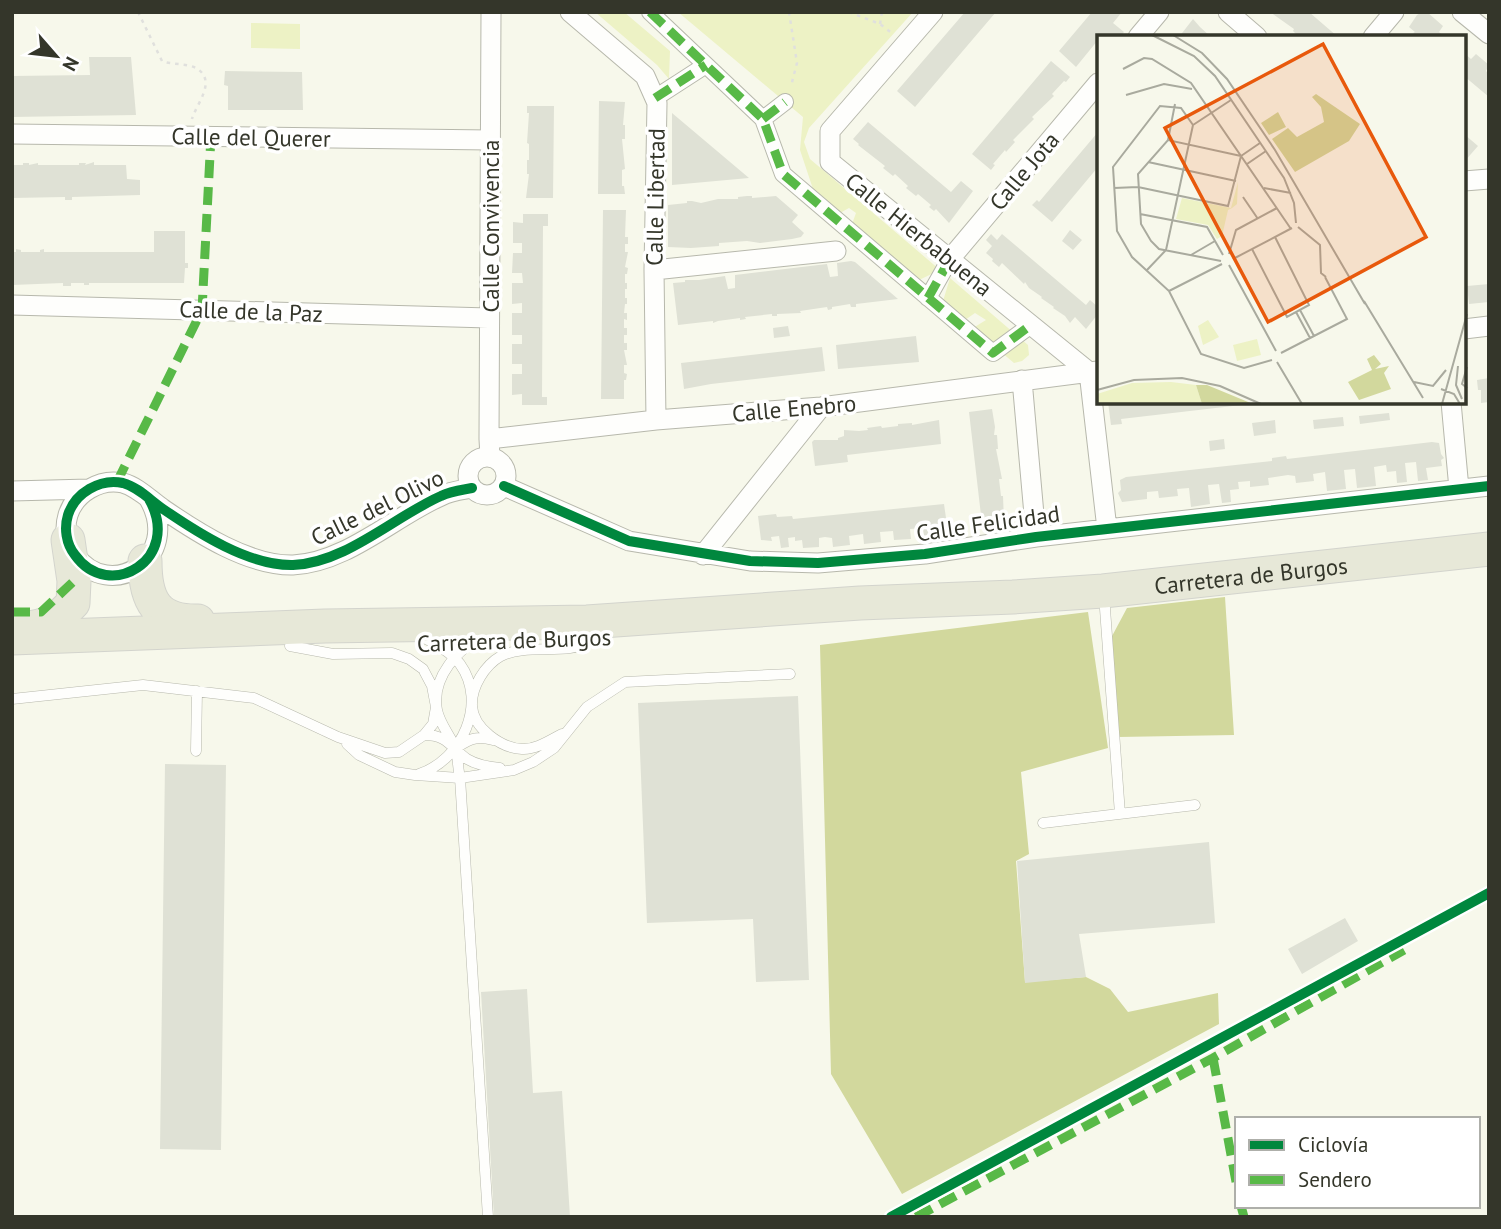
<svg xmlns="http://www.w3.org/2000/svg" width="1501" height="1229" viewBox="0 0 1501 1229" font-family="'PT Sans',sans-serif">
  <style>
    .green { fill: #edf2c5 }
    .forest { fill: #d2d89d }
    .building { fill: #dfe1d5 }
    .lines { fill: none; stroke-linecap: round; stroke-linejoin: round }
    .service-casing { stroke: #b7b8ac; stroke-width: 11 }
    .pedestrian-casing { stroke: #b7b8ac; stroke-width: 18 }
    .minor-casing { stroke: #b7b8ac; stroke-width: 21 }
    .trunk-casing { stroke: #d3d4cd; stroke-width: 35 }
    .path { stroke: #e0e0dd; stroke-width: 2.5; stroke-dasharray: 3.5 5; stroke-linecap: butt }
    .service { stroke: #fefefc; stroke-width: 10 }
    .pedestrian { stroke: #fefefc; stroke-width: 16 }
    .minor { stroke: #fefefc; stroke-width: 19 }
    .trunk { stroke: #e7e8d8; stroke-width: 33 }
    .quiet { stroke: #58b947; stroke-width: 9; stroke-dasharray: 18 9; stroke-linecap: butt }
    .cycleway-casing { stroke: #fff; stroke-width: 15 }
    .cycleway { stroke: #00873e; stroke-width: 10 }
    .labels { text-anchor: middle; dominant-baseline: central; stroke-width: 7; stroke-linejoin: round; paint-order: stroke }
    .street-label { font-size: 23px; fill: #34362a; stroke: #fff }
    .inset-road { fill: none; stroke: #a9aa9e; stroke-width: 2 }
    .view { fill: #e8590c; fill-opacity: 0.15; stroke: #e8590c; stroke-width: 3.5 }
    .inset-edge { fill: none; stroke: #34362a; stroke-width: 3.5 }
  </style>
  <rect width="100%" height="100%" fill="#f7f8eb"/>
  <path class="green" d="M595,12H624L670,51L669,79L657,65Z
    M678,12H913L809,128L804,142L810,159L940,270L919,280L852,224L856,213L849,208L840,213L814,192L800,150L803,117Z
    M251,23L300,24V49L251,48Z
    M950,278L1028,345L1029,355L1022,361L1014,363L1001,352L988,348L973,328L986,320L975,313L965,320L943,301Z"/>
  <path class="forest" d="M1225,597L1234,735L1118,737L1111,638L1127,608Z
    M1088,612L1108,748L1021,772L1029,854L1016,861L1025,982L1086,977L1110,989L1128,1012L1218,993L1219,1024L902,1194L831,1074L820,645Z"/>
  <path class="building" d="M965,12H996L915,107L897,91Z
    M1092,12H1122L1113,23L1124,32L1120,37H1098V40L1076,67L1059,51Z
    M1270,12H1309L1338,37H1299L1293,31L1294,29Z
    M1422,12H1427L1443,26L1439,32L1445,37H1418L1413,33L1415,32L1409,27L1417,15Z
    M1193,19L1200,27L1211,37H1179Z
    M1464,53L1471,59L1476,54L1489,65L1486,71L1489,74V97L1464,76Z
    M89,57H131L136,115L12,117V76L90,75Z
    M1051,61L1070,77L1066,82L1064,81L1052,94L1054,96L1032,117L1034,119L1013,140L1015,142L1006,152L1005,150L993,164L995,165L991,170L972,154Z
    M225,71L302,72L303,110H228V86L224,85Z
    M599,101L625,102L623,125H625V139H622L625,169L622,170V186H624L625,194H598Z
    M527,106H554L553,198H526L529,174H527V160H529V144L527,143L529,113H527Z
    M672,113L749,178L672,185Z
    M868,122L951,192L961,181L973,191L949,223L936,209L934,211L929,207L931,205L918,194L916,196L906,188L908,186L895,174L893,176L883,168L885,166L858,145L859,144L853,139Z
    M1098,132V167L1052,222L1032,205L1037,200L1039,202Z
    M1464,134L1478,146L1464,162Z
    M94,162V165H126L127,179L140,180V195L72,197V200H65V197L12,198V165H23V163H29V165L38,163V165H79V163H86L85,165Z
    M747,196H752V198L776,196L798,215L792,222L804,233L801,237L792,239L760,243L747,241L719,243V246L691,248L668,247V205L687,203V201H692L701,203L718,199H738V197Z
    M603,210H626L625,237H628V244H625V252H628L625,267L628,268L627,274H625V283H627V289H625V298H627V304H625L624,313H627V320L624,319V328H627V335H624V343H627V350H624L627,365H624V373L627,374L626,380H624V399H601Z
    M523,214H548V226H543L542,397H547V405H522V394L512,395V374H522V364H512V344H522V335H512V313H522V303L512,304V283H523L522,273H512L513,253H522V243H513V222L523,223Z
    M1070,230L1082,240L1073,250L1062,241Z
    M154,231H185V263H188V268H185L184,283H89V285H84V283H71V286H63V283L12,285V252H16V249L21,250V252H40V250L44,249V252H154Z
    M991,234L997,240L1002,234L1086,305L1090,300L1098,307V314L1086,329L1075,317L1070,323L1065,316L1053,308L1054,307L1041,298L1042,297L1029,288L1025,282L1024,284L1002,263L999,267L992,261L993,259L986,253L992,246L986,240Z
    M851,261L855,262L898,299L856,304V307H851L850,304L832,307V309L828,310L827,307L800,311L801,313L777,314V316H772V314L745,317L746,319L740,320V318L718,321L713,323V321L678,325L673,283L685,282V280H699L725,276L728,289L735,288V275L827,264L830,277L838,276L837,263Z
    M1489,284V302L1469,304L1467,286Z
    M788,326L790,336L774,338L773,328Z
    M916,336L919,362L838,369L836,345Z
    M822,347L825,371L711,384L684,389L681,363Z
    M1489,378V402L1481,403V390H1478L1477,380Z
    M1108,402H1250V404L1121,419L1122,424L1111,425Z
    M992,409L995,427L994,435H997L998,449H996L1002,479H999L1001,496H1003L1004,521L982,524L969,412Z
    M1389,413L1390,420L1360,424L1359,416Z
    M1343,417L1344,426L1314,429L1313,420Z
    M939,420L941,444L847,455L848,462L815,466L812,442L814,440H838V438L844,436V430L859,431L868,430L867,428L881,426L882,428L898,426V424L912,423V425Z
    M1275,420L1276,433L1254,436L1252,423Z
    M1224,439L1225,449L1210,451L1209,441Z
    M1432,442L1439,443L1441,454L1444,458L1441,460L1442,466L1426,468L1428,480L1418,481L1416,462L1405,463L1407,482L1397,483L1396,471L1387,472L1386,465L1374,467L1376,486L1357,488L1355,469L1344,470L1346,489L1327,491L1325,472L1313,474L1314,481L1296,483L1295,476L1288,475L1268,478L1269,485L1250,487V481L1238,482L1239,489L1230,490L1231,502L1222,503L1219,484L1208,485L1210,504L1191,507L1189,488L1177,489L1178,496L1159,498L1158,491L1147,492V499L1122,502L1118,493L1121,490L1120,480L1126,477L1272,461V458L1286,456L1287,459Z
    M944,504L947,525H941V535L924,537L923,528L910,529L911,539L894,540L893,531L880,532L881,542L864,544L863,534L849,536L850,545L833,547L832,538L825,537L819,538V547L803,548L802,540L795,541V537L788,538L789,547L781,548L779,536L771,537L772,541L761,540L758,516L776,514L777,517L792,516L793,519Z
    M798,696L809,980L756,982L753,919L647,923L638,703Z
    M165,764L226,765L221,1150L160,1149Z
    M1209,842L1215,923L1079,934L1086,977L1025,983L1017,861Z
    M1345,918L1358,941L1302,974L1288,949Z
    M527,989L533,1093L562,1091L570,1217H494L481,992Z"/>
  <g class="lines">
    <g class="service-casing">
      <path id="service" d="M1104,595L1120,814
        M485,636C458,647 431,678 437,710C440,725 451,736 456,750C458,759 458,769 460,778L488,1217
        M12,699L143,685L254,698L338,737L385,753L399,752L424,735L433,724L436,707L432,686L423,669L409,659L392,653L333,654L290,646
        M562,734C550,740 536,750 522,749C501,748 473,728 472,706C471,687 485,665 501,656C521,646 548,651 570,648C581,647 591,641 601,637
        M424,735C448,735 450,747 467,759C477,765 489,767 500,768
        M347,744L359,755L395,772L415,775L460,778L514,770L533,762L554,748L587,707L625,682L790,674
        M459,746C471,738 479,736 493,740
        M196,751L197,691
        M419,774C462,760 488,703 460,664C452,653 433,642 420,636
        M1043,823L1195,805"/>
    </g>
    <g class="pedestrian-casing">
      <path id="pedestrian" d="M650,12L763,119L783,174L993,353L1031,325
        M655,98L706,65
        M763,119L785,102
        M928,298L950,259"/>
    </g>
    <g class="minor-casing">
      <path id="minor" d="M570,12L645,76L657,103L654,270L656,420
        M933,12L830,131V162L1089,372
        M1228,12L1257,37
        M1462,12L1489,34
        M1138,37L1159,12
        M1373,37L1394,12
        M12,134L490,140
        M1464,181L1489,179
        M950,259L1098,83
        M654,270L836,251
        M12,305L489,318
        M1464,329L1489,326
        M1089,372L1107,529
        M1022,380L1036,537
        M1451,402L1459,489
        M489,439L656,420L821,407L1098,371
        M468 476a19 19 0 1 1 38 0a19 19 0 1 1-38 0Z
        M490,457L489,439L491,12
        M504,486L629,541L750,561L818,563L925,554L1036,537L1489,486
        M12,491L89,489
        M149,499C183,559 109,603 75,555C66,544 64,528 68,515C75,493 100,478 123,483C138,487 150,500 163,509C198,533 249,566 293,565C346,563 395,516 441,496C451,491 462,490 472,488
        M703,555L821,407"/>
    </g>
    <g class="trunk-casing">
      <g id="trunk">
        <path d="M145,561C145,600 156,622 198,621"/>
        <path d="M22,629C50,625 54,623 73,603L74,581L68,540"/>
        <path id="s1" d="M12,638L325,626L587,622L860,603L1013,597L1103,591L1489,549"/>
      </g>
    </g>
    <path class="path" d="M138,12L162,61C172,65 186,63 196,68C218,81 196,104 192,119
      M789,12L797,63L791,86
      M849,12L880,24L893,34
      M880,24L882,12"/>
    <use href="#service" class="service"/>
    <use href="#pedestrian" class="pedestrian"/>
    <use href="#minor" class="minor"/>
    <use href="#trunk" class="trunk"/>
    <path class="quiet" d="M650,12L763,119L783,174L993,353L1031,325
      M655,98L706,65
      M763,119L785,102
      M928,298L950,259
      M117,482L202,310L211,136
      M12,612H41L74,581
      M1213,1058L1237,1187
      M1241,1206L1244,1217
      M916,1217L1213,1058L1404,950"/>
    <g class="cycleway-casing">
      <path id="cycleway" d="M504,486L629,541L750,561L818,563L925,554L1036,537L1489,486
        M149,499C183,559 109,603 75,555C66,544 64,528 68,515C75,493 100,478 123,483C138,487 150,500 163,509C198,533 249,566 293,565C346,563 395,516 441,496C451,491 462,490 472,488
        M891,1217L1489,893"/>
    </g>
    <use href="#cycleway" class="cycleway"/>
  </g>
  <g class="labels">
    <g class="street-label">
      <text transform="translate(251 137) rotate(1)">Calle del Querer</text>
      <text transform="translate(1024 171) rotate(-50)">Calle Jota</text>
      <text transform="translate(655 197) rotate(-89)">Calle Libertad</text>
      <text transform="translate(490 226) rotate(-90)">Calle Convivencia</text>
      <text transform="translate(919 234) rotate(39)">Calle Hierbabuena</text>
      <text transform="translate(251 311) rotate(2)">Calle de la Paz</text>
      <text transform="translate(794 408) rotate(-5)">Calle Enebro</text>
      <text transform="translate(377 507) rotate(-26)">Calle del Olivo</text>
      <text transform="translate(988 523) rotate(-8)">Calle Felicidad</text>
      <text stroke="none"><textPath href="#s1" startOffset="1241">Carretera de Burgos</textPath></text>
      <text transform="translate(514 640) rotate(-2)">Carretera de Burgos</text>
    </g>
  </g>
  <g transform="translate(1097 35)">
    <rect width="369" height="369" fill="#f7f8eb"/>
    <path d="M141,147L140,169L135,173L131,175L125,201L120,204L111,190L79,184L85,163L134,173ZM111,285L122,302L106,310L101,291ZM160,304L164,320L140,326L136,310ZM74,347L99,350L105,369H0V359L35,348Z" fill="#edf2c5"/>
    <path d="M219,59L263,89L252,106L198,137L175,104L191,93L200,102L227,87L224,72L215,62ZM181,77L189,92L172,100L164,88ZM277,320L284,329L278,334L292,331L287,338L294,354L262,365L251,347L275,335L270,324ZM99,350H110L156,369H105Z" fill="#d2d89d"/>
    <path class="inset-road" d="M55,0L97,21L118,41L187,143L197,168L199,188M76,0L105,18L130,44L178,115L268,269M26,34L47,23L55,24L94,48L194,194M29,60L67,49L95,54M96,90L84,73L63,71L16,132L20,196L35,222L72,256L104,319L147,333L175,325M96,90L134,65M71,105L78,69M144,121L163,108M51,127L139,146M150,129L169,116M17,153L41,152L131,171L144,121M167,153L194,158M146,162L161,184M43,179L110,192L126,220M201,192L223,210L224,238L229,242M155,214L190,282L212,270L178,202M132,219L139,195L180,173M94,220L118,206M136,224L195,193M124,226L62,214L54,206L44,189L41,139L71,105L144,121M132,230L179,316M50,235L69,215L96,90M72,256L125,229M267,266L326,363M203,275L217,301M199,277L213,303M184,318L250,284L228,242M180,327L205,369M361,331L359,350L365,364M370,332L365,349L370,353M317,347L336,351L349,335M344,354L357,359L363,369M0,355L37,345L85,343L123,351L164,369M345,369L370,279"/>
    <path class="view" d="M226,9L329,202L171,287L68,93Z"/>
    <rect width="369" height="369" class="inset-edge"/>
  </g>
  <rect width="1501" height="1229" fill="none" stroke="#34362a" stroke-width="28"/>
  <rect x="1235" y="1117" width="245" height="91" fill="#ffffff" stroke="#aeafaa" stroke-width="2"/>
  <rect x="1249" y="1140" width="35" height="10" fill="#00873e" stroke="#aeafaa" stroke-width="2"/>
  <text x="1298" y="1152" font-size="21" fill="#34362a">Ciclovía</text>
  <rect x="1249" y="1175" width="35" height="10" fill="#58b947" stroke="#aeafaa" stroke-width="2"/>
  <text x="1298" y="1187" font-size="21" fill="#34362a">Sendero</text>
  <g transform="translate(56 56) rotate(118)" stroke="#ffffff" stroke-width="5" paint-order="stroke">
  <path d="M0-5L12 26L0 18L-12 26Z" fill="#34362a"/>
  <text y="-10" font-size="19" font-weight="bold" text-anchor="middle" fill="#34362a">N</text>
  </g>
</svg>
